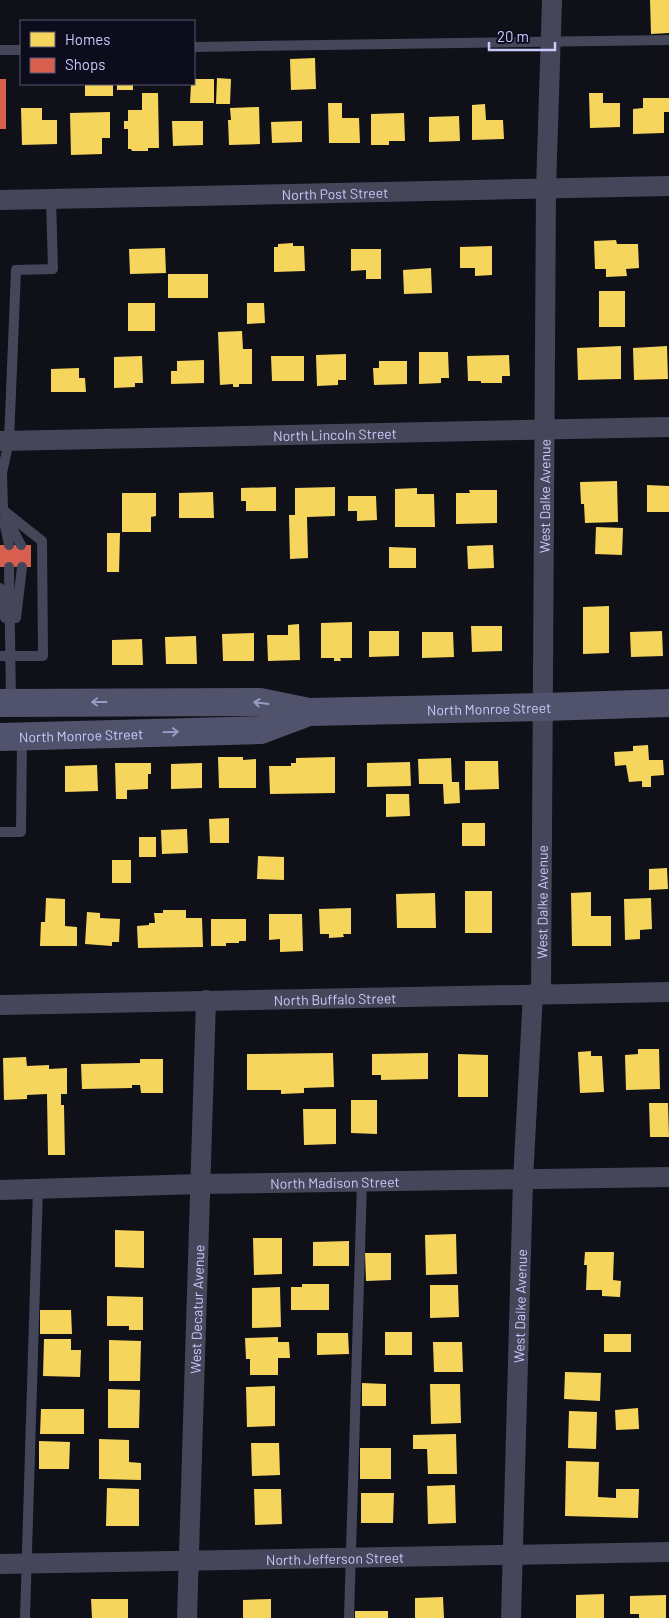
<svg xmlns="http://www.w3.org/2000/svg" width="669" height="1618" viewBox="0 0 669 1618" font-family="Barlow,sans-serif">
  <style>
    .homes { fill: #f6d55c }
    .shops { fill: #d6604d }
    .lines { fill: none; stroke-linecap: round; stroke-linejoin: round }
    .lane { stroke: #454659; stroke-width: 10 }
    .street { stroke: #454659; stroke-width: 20 }
    .secondary { stroke: #51536c; stroke-width: 28 }
    .oneway { stroke: #999ac3 }
    .labels { text-anchor: middle; dominant-baseline: central; stroke-width: 5; stroke-linejoin: round; paint-order: stroke }
    .street-label { font-size: 14px; fill: #c9cafd; stroke: #0c0c1c }
  </style>
  <rect width="100%" height="100%" fill="#101018"/>
  <path class="homes" d="M650,0H669V33L651,34Z
    M315,58L316,89L291,90L290,59Z
    M217,78L231,79L230,104H216Z
    M194,79H214V103H190L191,84H194Z
    M85,84H113V96H85Z
    M117,84H133V90H117Z
    M142,93H158L159,148H148V151H132L131,149H128V129H124V121H128V110H142Z
    M589,93H603V103H620V127L590,128Z
    M643,98H669V112H664V133L633,134V109L643,108Z
    M328,103H342V118H359L360,143H329Z
    M485,104L486,120H503L504,139L472,140V105Z
    M259,107L260,144L229,145L228,120H231L230,108Z
    M21,108H42V120H57V144L22,145Z
    M110,112V138H102V154L71,155L70,113Z
    M404,113L405,141H389V145H371V114Z
    M459,116L460,141L429,142V117Z
    M172,121H203V145L173,146Z
    M302,121V142L272,143L271,122Z
    M616,240L617,244H638L639,268L626,269L627,276L606,277V269H595L594,241Z
    M293,243V246H304L305,271L274,272V247H278V244Z
    M492,246V275L475,276V268H460V247Z
    M165,248L166,273L130,274L129,249Z
    M351,249H381V279H366V270L351,271Z
    M431,268L432,293L404,294L403,270Z
    M168,274H208V298H168Z
    M599,291H625V327H599Z
    M128,303H155V331H128Z
    M247,303H264L265,323L247,324Z
    M242,331L243,349H252V384H239V387H233V384L220,385L218,332Z
    M621,346V379L578,380L577,348Z
    M667,346L668,379L634,380L633,348Z
    M419,352H448L449,378H441V383L419,384Z
    M346,354V380H338V385L317,386L316,355Z
    M509,355L510,376H502V383H481V381H468L467,356Z
    M142,356L143,383H135V387L114,388V357Z
    M271,356H304V381H272Z
    M204,360V383L171,384V371H177V361Z
    M379,361H407V384L374,385L373,368H379Z
    M79,368V378H85L86,392H51V369Z
    M617,481L618,522L585,523L584,504H581L580,482Z
    M647,485L669,486V512H647Z
    M276,487V511H246V501H241V488Z
    M335,487V516L307,517L308,558L290,559L289,515H295V488Z
    M417,488V494H434L435,527H395V489Z
    M469,490H497V523L456,524V493H470Z
    M213,492L214,518H179V493Z
    M122,493H156V516L151,517V532H122Z
    M348,496H376L377,520L357,521V511H348Z
    M596,527L623,528L622,555L595,554Z
    M107,533H120L119,572H107Z
    M493,545L494,568L468,569L467,546Z
    M389,547L416,548V568H389Z
    M609,606V653L583,654V607Z
    M352,622V658H340L341,661H334V658H321V623Z
    M299,624L300,660L268,661L267,635H288V625Z
    M471,626H502V651L472,652Z
    M369,631H399V656L369,657Z
    M662,631L663,656L631,657L630,632Z
    M422,632H453L454,657L422,658Z
    M254,633V661H223L222,634Z
    M196,636L197,664H166L165,637Z
    M142,639L143,665H112V640Z
    M648,745L649,760H663L664,775L651,776V787H642V781L629,782L626,765L615,766L614,752L633,751V746Z
    M218,757H243V760L256,759V788H219Z
    M335,757V793L270,794L269,766H291V763H296V758Z
    M451,758L452,782H459L460,803L444,804L443,784H419L418,759Z
    M465,761H498L499,789L465,790Z
    M410,762L411,786L367,787V763Z
    M115,763H151V774H148V789L127,790V799H116Z
    M202,763V788L171,789V764Z
    M97,765L98,791L65,792V766Z
    M386,794H409L410,816L386,817Z
    M229,818V843H210L209,819Z
    M462,823H485V846H462Z
    M187,829L188,853L162,854L161,830Z
    M139,837H156V857H139Z
    M258,856L284,857V880L257,879Z
    M112,860H131V883H112Z
    M667,868L668,889L649,890V869Z
    M465,891H492V933H465Z
    M591,892V916H611V946H572L571,893Z
    M435,893L436,928H397L396,894Z
    M46,898L65,899V926L77,927V946H40L41,922H45Z
    M651,898L652,929L640,930V939L625,940L624,899Z
    M351,908V934H343L344,937L329,938V934H320L319,909Z
    M163,910H186V918H202L203,947L138,948L137,926L149,925V923H155L154,913H163Z
    M87,912L100,913V918L120,919L119,942H112V946L85,944Z
    M269,914H302L303,951L280,952V939L269,940Z
    M211,919H246V941H239V943H226V946H211Z
    M638,1049H659L660,1089L626,1090L625,1055L638,1054Z
    M591,1051V1056H602L604,1092L580,1093L578,1052Z
    M333,1053L334,1087L304,1088V1093L281,1094V1090H247V1054Z
    M428,1053V1079L381,1080V1075H372V1054Z
    M458,1054L488,1055V1097H458Z
    M26,1057L27,1066L49,1065V1069L67,1068V1094H61V1105H64L65,1155H48L47,1094L27,1095V1099L4,1100L3,1058Z
    M140,1059H163V1093H141L140,1085H132V1088L82,1089L81,1064L140,1063Z
    M351,1100H377V1134L351,1133Z
    M649,1103H668L669,1137H650Z
    M303,1109H336V1144L304,1145Z
    M115,1230L144,1231V1268L115,1267Z
    M456,1234L457,1274L426,1275L425,1235Z
    M253,1238H282V1274L254,1275Z
    M349,1241V1266H313V1242Z
    M585,1252H614L613,1280L621,1281L620,1297L602,1296V1290H586L587,1265H584Z
    M365,1253H391V1280L366,1281Z
    M302,1284H329V1310H291V1287H302Z
    M430,1285H458L459,1317L430,1318Z
    M280,1287L281,1327L252,1328V1288Z
    M107,1296L143,1297V1330H129V1326H107Z
    M40,1310H71L72,1334H40Z
    M385,1332H412V1355H385Z
    M317,1333H348L349,1354L317,1355Z
    M604,1334H631V1352H604Z
    M278,1337V1342H289L290,1358H278V1375H250V1359H246L245,1338Z
    M44,1339H71V1350H81L80,1377L43,1376Z
    M109,1340L141,1341L140,1381H109Z
    M433,1342H462L463,1372H434Z
    M565,1372L601,1373L600,1401L564,1399Z
    M362,1383L386,1384V1406H362Z
    M430,1384H460L461,1423L431,1424Z
    M275,1386V1426L247,1427L246,1387Z
    M108,1389L140,1390L139,1428H108Z
    M638,1408L639,1429L616,1430L615,1410Z
    M41,1409H84V1434H40Z
    M569,1411L597,1412L596,1449L568,1448Z
    M456,1434L457,1474H428L427,1449H413V1435Z
    M99,1439L129,1440V1462L141,1463V1480L99,1479Z
    M39,1441L70,1442L69,1469H39Z
    M251,1443H279L280,1475L252,1476Z
    M360,1448H391V1479H360Z
    M566,1461L599,1462L598,1497L616,1498V1489H639L638,1518L565,1516Z
    M455,1485L456,1523L428,1524L427,1486Z
    M107,1488L139,1489V1526H106Z
    M254,1489H281L282,1524L255,1525Z
    M361,1493H394L393,1523H361Z
    M604,1594V1618H576V1595Z
    M666,1595V1618H639V1614H630V1596Z
    M443,1597L444,1618H415V1598Z
    M91,1599H128V1618H92Z
    M271,1599V1618H243V1600Z
    M355,1611H388V1618H355Z"/>
  <path class="shops" d="M0,79H6V129H0Z
    M0,545H31V567H0Z"/>
  <g class="lines">
    <path class="lane" d="M194,47L669,40
      M0,50H21
      M4,513L21,545
      M4,521L9,545
      M9,567L11,701
      M0,588L5,618
      M16,618L22,567
      M0,656H43L42,541L3,510L2,473L9,441L16,270L53,269L51,199
      M0,832H21L22,739
      M25,1618L38,1188
      M349,1618L362,1182"/>
    <g class="street">
      <path id="s1" d="M0,200L669,186"/>
      <path id="s2" d="M0,441L669,427"/>
      <path id="s3" d="M541,994L546,189L552,0"/>
      <path id="s4" d="M0,1005L669,992"/>
      <path id="s5" d="M0,1190L199,1184L669,1177"/>
      <path id="s6" d="M0,1564L669,1552"/>
      <path id="s7" d="M187,1618L206,1000"/>
      <path id="s8" d="M511,1618L523,1179L533,994"/>
    </g>
    <g class="secondary">
      <path id="s9" d="M0,703L260,702L309,712L544,707L669,703"/>
      <path id="s10" d="M0,737L261,730L309,712"/>
    </g>
  </g>
  <defs><path id="oneway-shaft" d="M-6 0H5M1.5-3L5.5 0L1.5 3" fill="none" stroke-width="1.6" stroke-linecap="round" stroke-linejoin="round" transform="scale(1.25)"/></defs>
  <g class="oneway">
    <use href="#oneway-shaft" transform="translate(99 702) rotate(180)"/>
    <use href="#oneway-shaft" transform="translate(261 703) rotate(-173)"/>
    <use href="#oneway-shaft" transform="translate(171 732) rotate(-2)"/>
  </g>
  <g class="labels">
    <g class="street-label">
      <text stroke="none"><textPath href="#s1" startOffset="335">North Post Street</textPath></text>
      <text stroke="none"><textPath href="#s2" startOffset="335">North Lincoln Street</textPath></text>
      <text stroke="none"><textPath href="#s3" startOffset="498">West Dalke Avenue</textPath></text>
      <text stroke="none"><textPath href="#s9" startOffset="490">North Monroe Street</textPath></text>
      <text stroke="none"><textPath href="#s10" startOffset="81">North Monroe Street</textPath></text>
      <text stroke="none"><textPath href="#s3" startOffset="92">West Dalke Avenue</textPath></text>
      <text stroke="none"><textPath href="#s4" startOffset="335">North Buffalo Street</textPath></text>
      <text stroke="none"><textPath href="#s5" startOffset="335">North Madison Street</textPath></text>
      <text stroke="none"><textPath href="#s8" startOffset="312">West Dalke Avenue</textPath></text>
      <text stroke="none"><textPath href="#s7" startOffset="309">West Decatur Avenue</textPath></text>
      <text stroke="none"><textPath href="#s6" startOffset="335">North Jefferson Street</textPath></text>
    </g>
  </g>
  <rect x="20" y="20" width="175" height="65" fill="#0c0c1c" stroke="#585876"/>
  <rect x="30" y="32" width="25" height="15" fill="#f6d55c" stroke="#585876"/>
  <text x="65" y="45" font-size="15" fill="#c9cafd">Homes</text>
  <rect x="30" y="58" width="25" height="15" fill="#d6604d" stroke="#585876"/>
  <text x="65" y="70" font-size="15" fill="#c9cafd">Shops</text>
  <path d="M489 42v8h66v-8" fill="none" stroke="#c9cafd" stroke-width="2.5"/>
  <text x="497" y="42" font-size="15" fill="#c9cafd" stroke="#0c0c1c" stroke-width="4" paint-order="stroke">20 m</text>
</svg>
